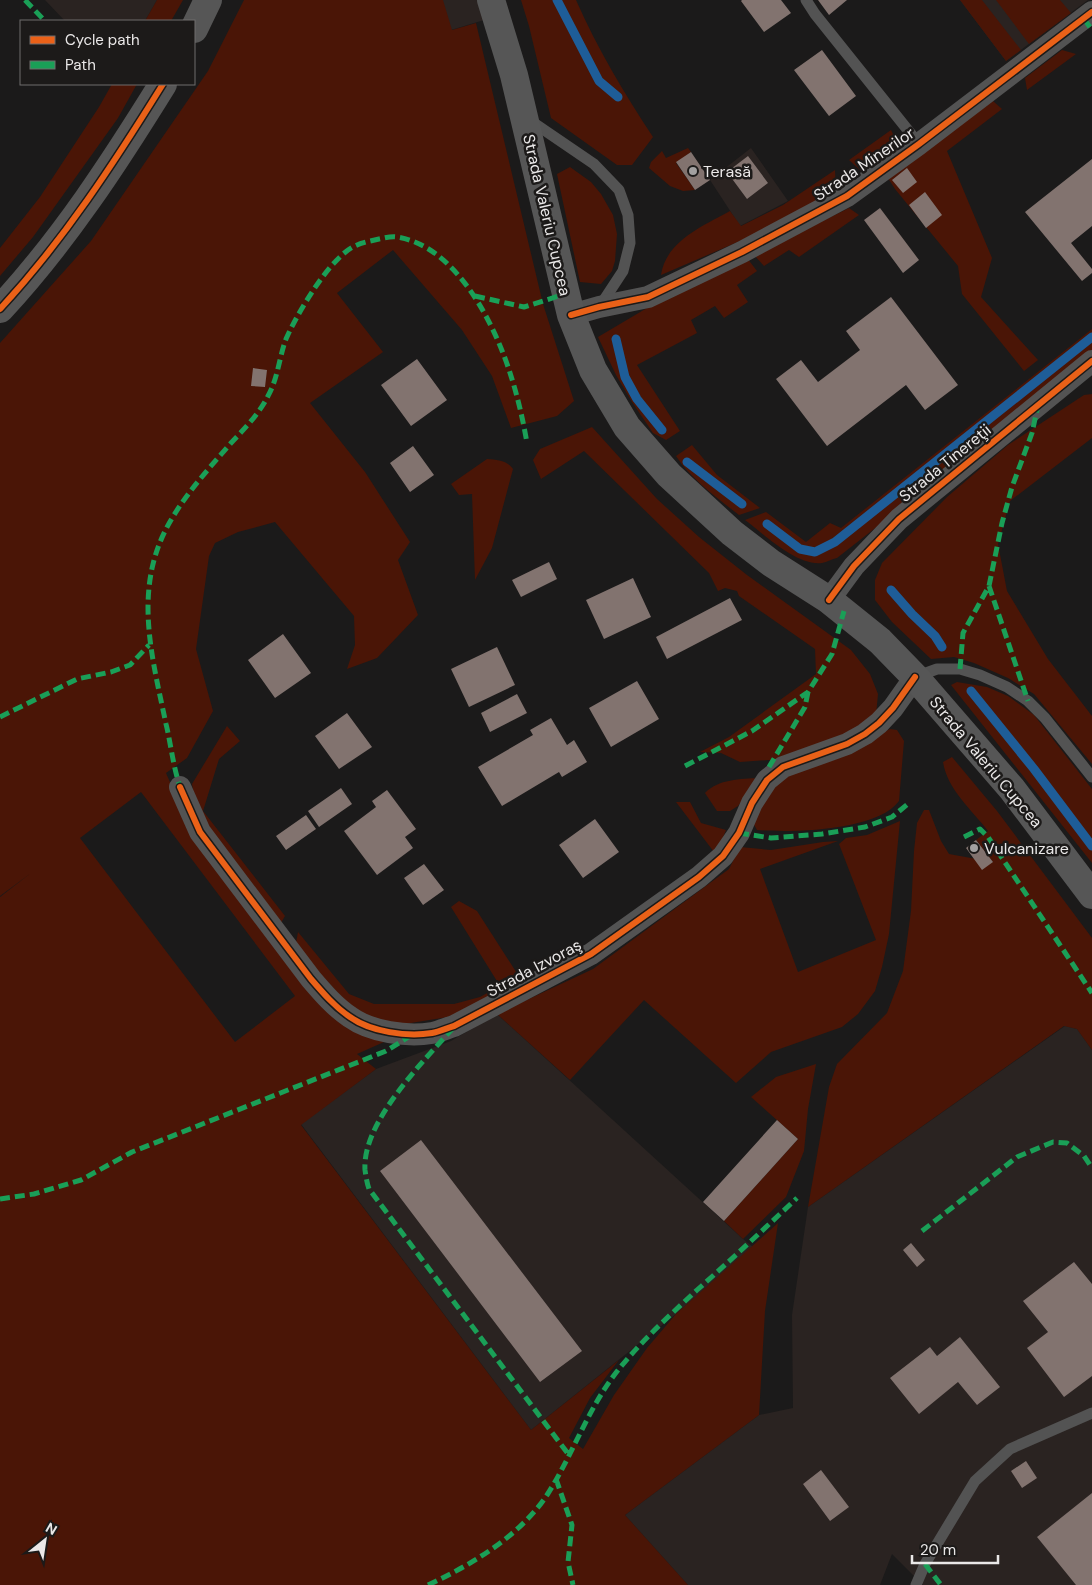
<svg xmlns="http://www.w3.org/2000/svg" width="1092" height="1585" viewBox="0 0 1092 1585" font-family="'DM Sans',sans-serif">
  <style>
    .built { fill: #2a2321 }
    .green { fill: #4a1506; fill-rule: evenodd }
    .lines { fill: none; stroke-linecap: round; stroke-linejoin: round }
    .stream { stroke: #1e5d98; stroke-width: 9 }
    .building { fill: #82736f }
    .lane { stroke: #535353; stroke-width: 11 }
    .street { stroke: #535353; stroke-width: 22 }
    .secondary { stroke: #565656; stroke-width: 28 }
    .quiet { stroke: #1a9f57; stroke-width: 5; stroke-dasharray: 10 5; stroke-linecap: butt }
    .cycleway-casing { stroke: #1c1a19; stroke-width: 9 }
    .cycleway { stroke: #ea6118; stroke-width: 6 }
    .poi-dot { fill: #a2a0a0; stroke: #1c1a19; stroke-width: 2 }
    .labels { text-anchor: middle; dominant-baseline: central; stroke-width: 5; stroke-linejoin: round; paint-order: stroke }
    .street-label { font-size: 16px; fill: #eae8e8; stroke: #1c1a19 }
    .poi-label { font-size: 16px; fill: #eae8e8; stroke: #1c1a19; text-anchor: start }
  </style>
  <rect width="100%" height="100%" fill="#1b1a1a"/>
  <path class="built" d="M45,0H157L145,21H65Z
    M417,0H477L484,20L428,37Z
    M960,0H1088L1006,61Z
    M751,148L788,201L740,226L710,180Z
    M497,1014L743,1239L753,1247L676,1314L531,1430L301,1124L376,1069L451,1041Z
    M1065,1026L1077,1029L1092,1050V1585H923L892,1554L880,1585H688L625,1515L759,1415L793,1408L792,1315L808,1207Z"/>
  <path class="green" d="M157,0H183L171,21H145Z
    M244,0H443L452,30L476,23L543,304L574,401L557,416L511,428L492,376L462,330L393,250L337,293L383,352L310,403L365,472L410,542L398,560L418,615L377,658L347,669L355,645L354,616L275,522L238,532L215,543L209,556L196,649L213,711L187,758L166,773L195,840L384,1042L357,1054L376,1069L301,1125L531,1430L619,1360L590,1398L569,1438L583,1449L614,1395L647,1348L676,1314L778,1223L765,1311L759,1415L625,1515L688,1585H0V897L31,873L0,896V343L91,241L208,71ZM141,792L295,996L235,1042L80,838Z
    M521,0H576C597,48 624,93 653,137L632,165H617L551,118L529,26Z
    M960,0H982L1021,50L1006,61Z
    M996,0H1060L1071,13L1029,44Z
    M1062,50L1076,54L1027,90L1025,78Z
    M112,84H137L118,118L33,237L0,276V248L40,197L99,107Z
    M993,101L1002,109L947,151L992,258L981,297L1038,360L1024,371L962,294L958,266L895,189L888,178Z
    M891,130L896,140L892,150L862,172L849,160Z
    M688,148L691,152L676,163L695,190L683,191L670,186L649,168L651,162L662,151L666,158Z
    M570,167L591,182L601,194L613,215L617,234L615,261L612,271L601,284L580,282L557,174Z
    M835,170L836,190L754,235L661,275C666,241 703,226 730,211L741,226L783,205Z
    M849,208L859,215L799,257L789,250L764,266L754,255Z
    M747,258L757,271L737,285L748,302L724,318L715,306L691,320L697,333L637,365L680,431L666,440L653,433L632,402L616,375L598,337L647,308Z
    M1092,329V353L939,478L837,558C832,559 827,562 822,563C796,566 765,535 745,520L766,512L806,542L830,523L841,528Z
    M1092,394V438L1010,501L998,544L1007,591L1048,659L1092,716V764L1034,694L1008,678L974,663L954,657L931,659L892,622L875,600V580L882,563L947,497L1008,445L1084,395Z
    M592,427L657,499L699,537L747,575L851,650L870,674L878,694L876,715L860,728L784,759L740,762L721,753L700,752L729,737L816,674L815,649L739,596L737,591L725,588L718,591L709,573L584,451L541,479L533,460L540,449Z
    M692,445L717,475L760,508L739,515C717,498 691,479 676,456Z
    M487,459C497,460 507,460 513,469L492,548L475,580L472,494L459,495L451,484Z
    M957,682L987,687L1008,696L1034,715L1092,789V863L951,685Z
    M227,726L240,741L219,759L203,811L285,916L278,928L196,808L192,784Z
    M890,729L897,730L904,741L899,801C877,831 792,833 757,830L752,821L768,788L799,770L838,755Z
    M952,757L997,811L1092,938V1050L1077,1029L1064,1026L808,1207L829,1087L837,1064L887,1013L903,971L911,911L914,851L917,823L924,810H929L941,841L949,854L993,862L976,840L988,831C972,810 947,789 943,762Z
    M759,778L738,806L730,811H717L705,793C718,779 741,779 759,778Z
    M676,802H690L701,823L726,830L720,845L714,852Z
    M900,821L889,934L882,967L875,991L858,1014L842,1027L771,1052L736,1083L644,1000L570,1080L497,1014L593,969L729,869L740,847L771,850L823,842L838,841L760,869L798,972L876,940L839,844L846,838L867,835Z
    M459,901L477,911L520,978L517,986L448,1017L392,1026L345,1006L296,943L298,932L349,994L374,1004H454L480,997L500,986L451,907Z
    M816,1064L808,1109L804,1151L786,1197L743,1239L724,1221L798,1139L751,1097L776,1077Z"/>
  <g class="lines">
    <path class="stream" d="M557,0L599,81L618,97
      M616,339L625,377L637,399L662,430
      M687,462L742,504
      M767,524L800,549L815,552L835,542L1092,337
      M891,590L912,614L935,636L942,647
      M971,691L1034,769L1092,846"/>
  </g>
  <path class="building" d="M742,0H781L791,13L764,32L741,1Z
    M818,0H847L829,15Z
    M822,50L856,96L829,116L794,70Z
    M691,152L710,180L695,190L676,162Z
    M748,156L768,183L747,199L727,172Z
    M1092,159V226L1071,243L1092,269V273L1082,281L1025,212Z
    M907,168L917,182L903,193L892,180Z
    M925,192L942,215L926,228L909,205Z
    M880,208L919,260L903,273L864,220Z
    M891,297L958,385L925,410L906,385L827,446L776,379L801,360L818,382L860,350L846,331Z
    M417,359L447,400L411,426L381,385Z
    M253,368L267,370L265,387L251,386Z
    M413,446L434,475L410,492L390,463Z
    M549,562L557,579L521,597L512,580Z
    M633,578L651,617L604,639L586,600Z
    M730,598L742,620L667,659L656,637Z
    M283,634L311,673L275,698L248,660Z
    M497,647L515,685L469,707L451,669Z
    M637,681L659,719L611,747L589,708Z
    M517,694L527,713L490,732L481,713Z
    M347,713L372,747L339,769L315,736Z
    M551,718L567,745L574,740L587,762L562,777L559,772L502,806L478,767L533,735L530,730Z
    M341,788L352,804L319,827L308,811Z
    M387,790L416,829L405,837L413,848L377,875L344,831L376,807L372,801Z
    M306,815L316,829L286,850L276,836Z
    M595,819L619,852L583,878L559,845Z
    M976,840L993,862L982,870L966,848Z
    M424,864L444,890L423,905L404,878Z
    M777,1120L798,1139L724,1221L703,1202Z
    M421,1140L582,1351L540,1382L380,1171Z
    M911,1243L925,1260L917,1267L903,1250Z
    M1074,1262L1092,1284V1376L1064,1397L1027,1348L1048,1332L1023,1301Z
    M960,1337L1000,1387L977,1405L958,1382L919,1414L890,1378L930,1347L937,1356Z
    M1026,1461L1037,1478L1022,1488L1011,1471Z
    M821,1470L849,1507L830,1521L803,1484Z
    M1092,1493V1585H1076L1037,1537Z"/>
  <g class="lines">
    <path class="lane" d="M806,0L815,14L919,144
      M528,119L594,164L619,190L628,215L630,243L623,271L600,306
      M915,677L937,669H960L980,675L1007,687L1028,701L1045,718L1092,777
      M916,1585L925,1564L975,1481L1010,1449L1092,1413"/>
    <path class="street" d="M571,315L599,307L648,297L742,252L847,196L919,144L1092,12
      M829,600L854,566L899,519L1092,361
      M180,787L200,832L311,979C323,993 335,1007 350,1017C371,1032 407,1037 432,1033C439,1032 447,1028 454,1026L591,954L699,877L723,856L739,833L752,803L767,780L783,767L847,744L865,734L879,723L893,708L915,677"/>
    <path class="secondary" d="M491,0L514,75L571,315L593,370L627,427L669,475L732,533L771,563L829,600L880,641L915,677L1012,789L1092,895
      M194,29L208,0
      M0,309C64,240 114,163 163,84"/>
    <path class="quiet" d="M25,0L45,21
      M1084,19L1092,30
      M475,296L524,307L565,294
      M989,586L1028,701
      M960,669L963,633L989,586L1002,523L1012,487L1032,433L1038,405
      M0,717L77,679L111,672L130,665L149,645
      M685,766L752,731L808,692L832,654L844,611
      M769,767L805,707L808,692
      M182,791C174,774 171,744 166,724C151,652 131,583 174,515C190,489 211,466 231,443C245,428 259,414 268,396C278,378 279,358 286,339C295,318 319,278 335,262C351,245 357,244 379,239C384,238 391,236 397,237C456,246 495,324 511,376C518,398 523,420 527,443
      M739,833L771,838L822,834L865,827L892,817L909,803
      M964,837L980,829L988,837L1092,993
      M453,1028C423,1062 362,1122 365,1170C366,1177 367,1183 369,1189L569,1455
      M0,1199L34,1194L81,1180L132,1152L386,1051L410,1036
      M922,1231L1017,1157L1053,1142L1067,1143L1084,1156L1092,1168
      M556,1479L572,1525L568,1562L573,1585
      M925,1564L941,1585
      M428,1585C471,1565 520,1536 547,1495C572,1456 587,1411 615,1374C639,1343 669,1316 697,1290C731,1260 764,1229 797,1198"/>
    <g class="cycleway-casing">
      <path id="cycleway" d="M0,309C64,240 114,163 163,84
        M571,315L599,307L648,297L742,252L847,196L919,144L1092,12
        M829,600L854,566L899,519L1092,361
        M180,787L200,832L311,979C323,993 335,1007 350,1017C371,1032 407,1037 432,1033C439,1032 447,1028 454,1026L591,954L699,877L723,856L739,833L752,803L767,780L783,767L847,744L865,734L879,723L893,708L915,677"/>
    </g>
    <use href="#cycleway" class="cycleway"/>
  </g>
  <g class="poi-dot">
    <circle cx="693" cy="171" r="5"/>
    <circle cx="974" cy="848" r="5"/>
  </g>
  <g class="labels">
    <g class="street-label">
      <text transform="translate(864 164) rotate(-34)">Strada Minerilor</text>
      <text transform="translate(547 215) rotate(77)">Strada Valeriu Cupcea</text>
      <text transform="translate(945 463) rotate(-39)">Strada Tinereţii</text>
      <text transform="translate(986 762) rotate(50)">Strada Valeriu Cupcea</text>
      <text transform="translate(534 968) rotate(-28)">Strada Izvoraş</text>
    </g>
    <g class="poi-label">
      <text x="703" y="171">Terasă</text>
      <text x="984" y="848">Vulcanizare</text>
    </g>
  </g>
  <rect x="20" y="20" width="175" height="65" fill="#1c1a19" stroke="#6e6c6c"/>
  <rect x="30" y="36" width="25" height="8" fill="#ea6118" stroke="#6e6c6c"/>
  <text x="65" y="45" font-size="15" fill="#eae8e8">Cycle path</text>
  <rect x="30" y="61" width="25" height="8" fill="#1a9f57" stroke="#6e6c6c"/>
  <text x="65" y="70" font-size="15" fill="#eae8e8">Path</text>
  <g transform="translate(45 1540) rotate(30)" stroke="#1c1a19" stroke-width="4" paint-order="stroke">
  <path d="M0-4L9 19L0 12L-9 19Z" fill="#eae8e8"/>
  <text y="-8" font-size="14" font-weight="bold" text-anchor="middle" fill="#eae8e8">N</text>
  </g>
  <path d="M912 1555v8h86v-8" fill="none" stroke="#eae8e8" stroke-width="2.5"/>
  <text x="920" y="1555" font-size="15" fill="#eae8e8" stroke="#1c1a19" stroke-width="4" paint-order="stroke">20 m</text>
</svg>
